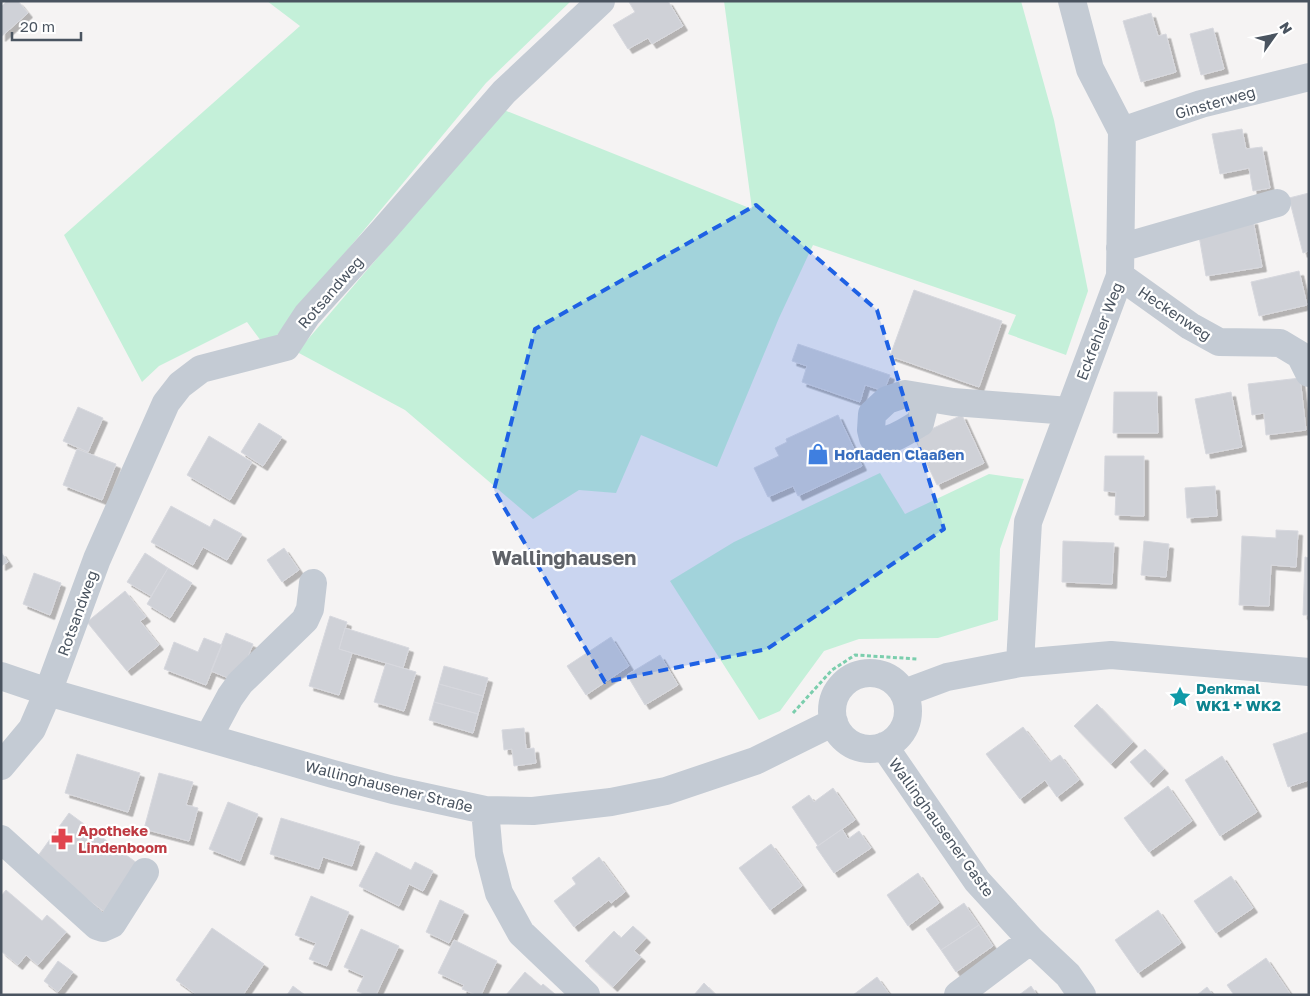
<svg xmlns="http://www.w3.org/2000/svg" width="1310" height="996" viewBox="0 0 1310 996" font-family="'Golos Text',sans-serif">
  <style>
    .green { fill: #c4f0d9 }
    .building { fill: #cfd1d7; stroke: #d7d8de; filter: url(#shadow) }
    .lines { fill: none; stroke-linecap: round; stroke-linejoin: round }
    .path { stroke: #7bcead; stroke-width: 3; stroke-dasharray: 4 2.5; stroke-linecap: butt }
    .minor { stroke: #c4cbd4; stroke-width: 28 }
    .marked { fill: #1e61e4; fill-opacity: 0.2; stroke: #1e61e4; stroke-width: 4; stroke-dasharray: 10 6; stroke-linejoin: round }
    .labels { text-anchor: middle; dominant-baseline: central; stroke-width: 4.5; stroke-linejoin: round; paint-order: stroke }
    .street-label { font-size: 15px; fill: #4a5460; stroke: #fff }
    .shop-label { font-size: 15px; font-weight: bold; fill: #366cbe; stroke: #fff; text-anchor: start }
    .culture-label { font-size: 15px; font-weight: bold; fill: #0d838f; stroke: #fff; text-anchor: start }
    .health-label { font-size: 15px; font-weight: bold; fill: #be3a42; stroke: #fff; text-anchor: start }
    .district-label { font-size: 20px; font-weight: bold; fill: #5f6268; stroke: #fff }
  </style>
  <defs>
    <filter id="shadow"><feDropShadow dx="4.5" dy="4.5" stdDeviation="0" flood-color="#0004"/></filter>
  </defs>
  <rect width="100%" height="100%" fill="#f5f3f3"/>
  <path class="green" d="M267,1H571L486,83L277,335L264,345L247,322L159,366L142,382L64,235L300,26Z
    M724,1H1021L1054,120L1088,291L1066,355L1008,334L1016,315L813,245L779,318L717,467L641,435L616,493L579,490L533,519L405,410L297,352L504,110L752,209Z
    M880,473L905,514L989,474L1024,479L1000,549L998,620L938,638L859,639L824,651L780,711L759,720L670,581L734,542Z"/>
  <path class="building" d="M7,1H18L28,13L1,37V7Z
    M668,1L683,26L652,44L648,38L628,49L613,25L635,12L629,2Z
    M1151,13L1158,36L1166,34L1176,72L1141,82L1123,21Z
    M1213,28L1224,69L1201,75L1190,34Z
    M1242,129L1246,149L1262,147L1270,188L1253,191L1249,168L1220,174L1212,134Z
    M1309,193V251L1303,253L1289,198Z
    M1253,220L1262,267L1206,276L1198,230Z
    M1299,271L1307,305L1259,316L1251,282Z
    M914,290L1002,321L979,387L890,356Z
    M798,344L890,375L884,391L865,385L860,402L802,382L807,366L792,361Z
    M1300,378L1306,430L1266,435L1264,413L1252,415L1248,384Z
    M1114,392H1157L1158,433H1113Z
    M1231,392L1242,447L1206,454L1195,399Z
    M78,407L103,418L88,452L63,441Z
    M838,415L862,466L798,496L793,486L768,497L754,468L779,456L775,448L787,442L786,439Z
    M962,415L984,463L937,485L914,437Z
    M259,423L282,437L263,466L241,452Z
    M209,436L252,462L230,500L187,475Z
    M77,449L116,464L102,500L63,485Z
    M1105,456H1144V516L1115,515L1116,492L1104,491Z
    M1215,486L1217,516L1187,518L1185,488Z
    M171,506L210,527L214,519L242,534L227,560L203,547L193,565L151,542Z
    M1276,530L1298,531L1296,567L1271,565L1269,606L1239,605L1242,536L1276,538Z
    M1063,541L1114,543L1112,584L1062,582Z
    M1144,541L1169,544L1166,577L1141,575Z
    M284,548L299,570L282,582L267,560Z
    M1,552L8,562L1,566Z
    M145,553L168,568L151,596L127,582Z
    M1305,557L1309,558V615H1303Z
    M168,568L192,583L170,618L147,604Z
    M34,573L61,583L50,615L23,604Z
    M125,591L146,617L140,621L159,645L127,671L87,622Z
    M330,616L347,622L339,649L352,653L339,695L309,686Z
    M345,628L409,648L403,668L339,649Z
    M226,633L253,644L238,682L211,671Z
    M611,637L629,666L586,695L567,666Z
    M204,638L222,645L206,685L164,669L174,642L198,652Z
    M660,655L678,685L645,705L627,675Z
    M386,663L416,672L404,711L374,702Z
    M444,666L488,678L483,696L439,684Z
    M439,684L483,696L478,714L434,702Z
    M434,702L478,714L473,733L429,720Z
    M1097,704L1133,742L1111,764L1074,726Z
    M1023,727L1050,762L1060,755L1079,780L1057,797L1045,780L1020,799L986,754Z
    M524,728L526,749L534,748L536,763L514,766L512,749L504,750L502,730Z
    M1309,732V780L1288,787L1273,744Z
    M1145,749L1164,769L1149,783L1130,762Z
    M77,754L140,773L128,812L65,793Z
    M1222,756L1257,812L1220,836L1185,780Z
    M159,773L193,782L186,805L198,808L189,841L144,829Z
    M1168,786L1192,821L1149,852L1124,818Z
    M833,788L855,820L818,846L792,807L809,795L814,802Z
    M228,802L258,814L240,861L209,849Z
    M69,813L141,866L106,913L35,860Z
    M281,818L360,842L352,866L323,857L319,869L270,854Z
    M842,829L848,839L859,831L871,848L834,873L816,847Z
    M771,844L802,886L770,910L739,868Z
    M376,852L411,870L415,862L433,871L423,891L409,884L399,906L359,886Z
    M599,857L625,892L611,903L609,900L574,927L554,901L576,884L572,878Z
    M918,873L939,903L908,926L887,895Z
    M1231,876L1253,908L1216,933L1194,901Z
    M6,890L42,921L47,915L66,932L38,965L26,955L18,965L1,951V896Z
    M311,896L349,912L327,966L309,959L316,943L295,935Z
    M440,900L464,911L449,943L426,932Z
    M964,903L979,925L941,950L926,929Z
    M1158,910L1181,943L1138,973L1115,940Z
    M979,925L993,946L956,972L941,950Z
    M633,926L646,938L634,951L641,957L613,987L585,961L614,931L621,938Z
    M212,928L264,964L243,995H197L176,980Z
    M361,929L399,946L376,995H366L357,991L364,976L344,967Z
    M454,940L497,961L481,995H476L462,989L464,985L438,973Z
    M1266,958L1291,995H1234L1227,985Z
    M58,961L73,972L58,992L44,981Z
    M525,972L541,986L543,984L556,995H506Z
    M877,977L890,995H853Z
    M704,983L716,995H694Z
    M293,986L305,995H287Z
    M1031,986L1037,995H1019Z
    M1207,987L1213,995H1197Z"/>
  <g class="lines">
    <path class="path" d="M793,713L832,670L855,655L917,659"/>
    <path class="minor" d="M1122,131L1201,104L1309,77
      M1120,248L1277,203
      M1120,276L1190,326L1219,342L1280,343L1300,355L1309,373
      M926,399L920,423C907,430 888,446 873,438L871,430L872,414L887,400L905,394L953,402L1069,411
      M1020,663L1028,522L1120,276L1122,131L1090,69L1072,1
      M832 711a38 38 0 1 1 76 0a38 38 0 1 1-76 0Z
      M1,676L48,692L333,774L393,790L485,810L533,811L611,802L666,791L755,761L834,722
      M904,693L947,677L1020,663L1111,655L1309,672
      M208,738L230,697L240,683L305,620L310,609L313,583
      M884,746L977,881L1031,940L1068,975L1082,995
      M1,766L32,729L48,692L97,559L166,403L180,385L201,369L286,347L307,315L383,231L504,92L601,1
      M485,810L489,854L499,893L521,933L586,995
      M1,839L97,926L103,928L112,924L145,872
      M958,995L1031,940"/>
  </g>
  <path class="marked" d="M756,205L877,310L944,529L767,649L605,682L494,490L535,329Z"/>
  <defs>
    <g id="shop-bare" transform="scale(1.725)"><path d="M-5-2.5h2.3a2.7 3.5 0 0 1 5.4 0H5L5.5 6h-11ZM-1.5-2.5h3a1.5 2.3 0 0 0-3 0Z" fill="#3f7fe0" stroke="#fff" stroke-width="2.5" paint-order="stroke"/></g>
    <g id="sight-bare" transform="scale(1.725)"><path d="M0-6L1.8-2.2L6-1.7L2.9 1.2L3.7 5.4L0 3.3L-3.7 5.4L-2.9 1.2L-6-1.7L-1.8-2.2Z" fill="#0f9aa8" stroke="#fff" stroke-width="2.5" paint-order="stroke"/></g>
    <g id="pharmacy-bare" transform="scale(1.725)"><path d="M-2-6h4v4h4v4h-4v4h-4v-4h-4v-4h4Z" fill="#e0444e" stroke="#fff" stroke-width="2.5" paint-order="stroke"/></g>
  </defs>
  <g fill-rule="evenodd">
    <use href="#shop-bare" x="818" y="454"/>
    <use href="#sight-bare" x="1180" y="697"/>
    <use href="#pharmacy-bare" x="62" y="839"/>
  </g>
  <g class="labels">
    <g class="street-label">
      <text transform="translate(1215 102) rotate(-16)">Ginsterweg</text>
      <text transform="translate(330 292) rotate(-49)">Rotsandweg</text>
      <text transform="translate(1175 313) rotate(34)">Heckenweg</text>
      <text transform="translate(1099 331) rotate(-69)">Eckfehler Weg</text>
      <text transform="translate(77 613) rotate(-70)">Rotsandweg</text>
      <text transform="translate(389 786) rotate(14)">Wallinghausener Straße</text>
      <text transform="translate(942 827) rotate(54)">Wallinghausener Gaste</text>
    </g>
    <g class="shop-label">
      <text x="834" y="454">Hofladen Claaßen</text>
    </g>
    <g class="culture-label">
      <text x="1196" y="688">Denkmal<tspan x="1196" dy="17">WK1 + WK2</tspan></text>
    </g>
    <g class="health-label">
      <text x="78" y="830">Apotheke<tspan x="78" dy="17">Lindenboom</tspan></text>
    </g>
    <g class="district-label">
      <text x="564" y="557">Wallinghausen</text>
    </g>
  </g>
  <rect width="1310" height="996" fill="none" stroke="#4a5460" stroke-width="5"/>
  <g transform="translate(1275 35) rotate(57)" stroke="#ffffff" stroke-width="4" paint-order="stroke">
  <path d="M0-4L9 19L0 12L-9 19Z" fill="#4a5460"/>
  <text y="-8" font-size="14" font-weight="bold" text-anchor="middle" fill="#4a5460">N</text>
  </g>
  <path d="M12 32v8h69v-8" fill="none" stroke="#4a5460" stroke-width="2.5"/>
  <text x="20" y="32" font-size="15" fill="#4a5460" stroke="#ffffff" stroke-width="4" paint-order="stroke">20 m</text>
</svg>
